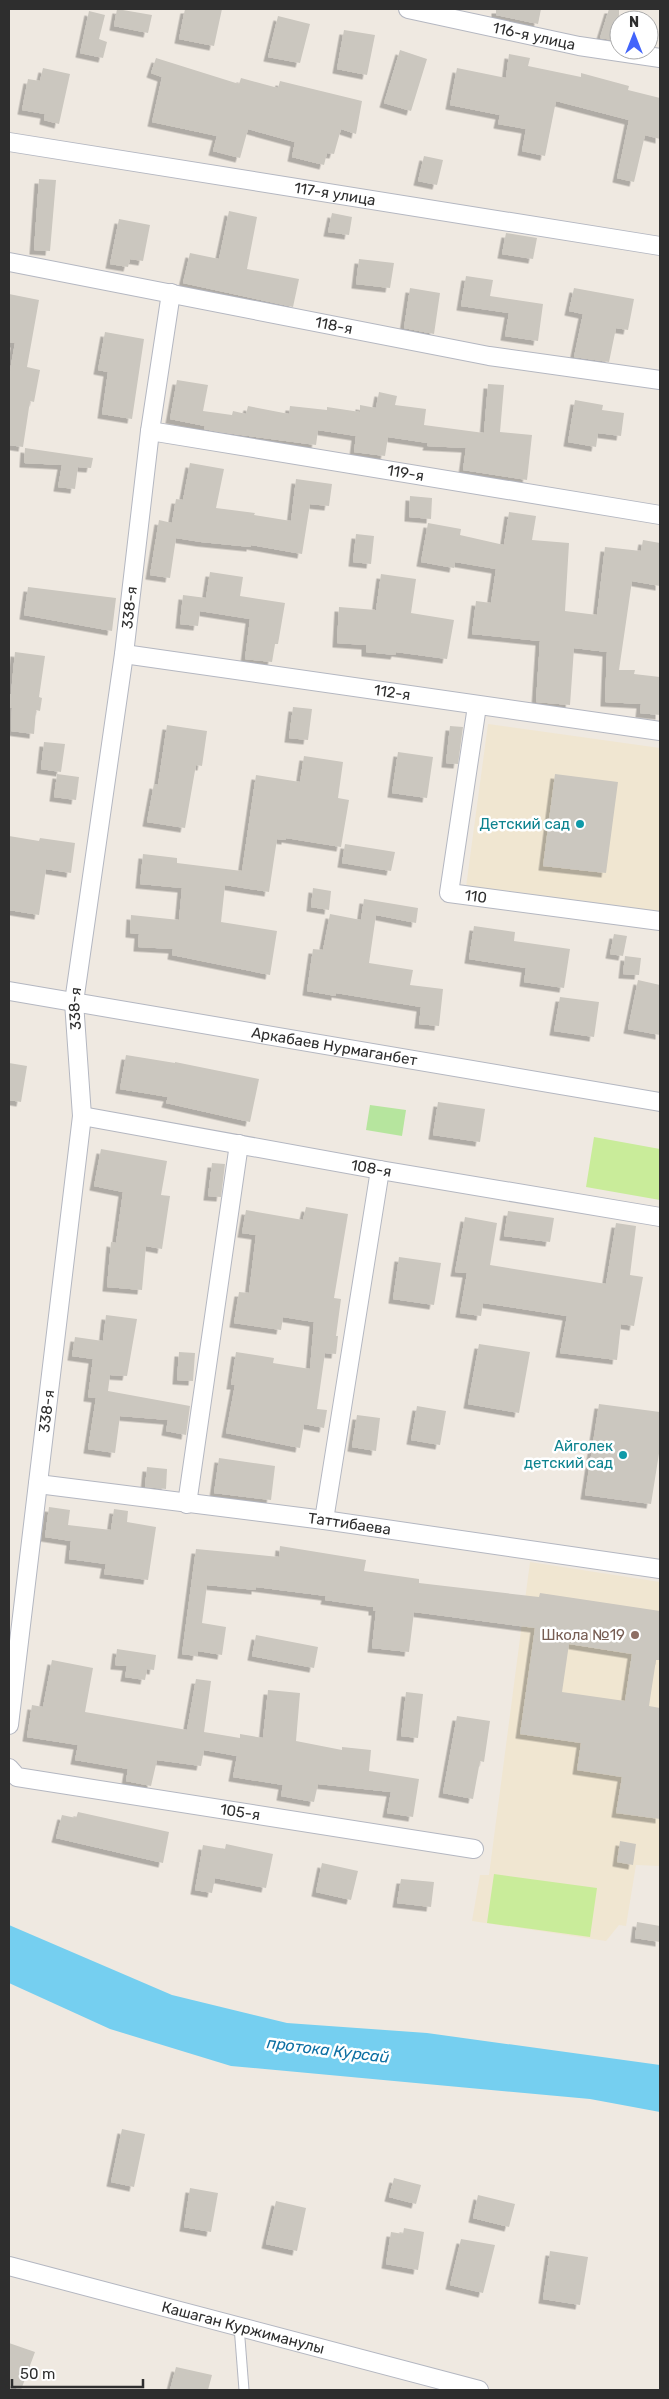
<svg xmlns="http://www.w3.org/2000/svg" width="669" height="2399" viewBox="0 0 669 2399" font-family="Rubik,sans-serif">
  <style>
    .education { fill: #f0e6d1 }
    .green { fill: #b6e59e }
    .pitch { fill: #c9ec9a }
    .water { fill: #75cff0 }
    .building { fill: #cbc7bf; fill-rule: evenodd; filter: url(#shadow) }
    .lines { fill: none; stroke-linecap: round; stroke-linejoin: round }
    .service-casing { stroke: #b4b7c1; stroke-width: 11 }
    .minor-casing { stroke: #b4b7c1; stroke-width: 20 }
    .service { stroke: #fff; stroke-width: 9 }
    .minor { stroke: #fff; stroke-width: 18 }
    .culture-dot { fill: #0f9aa8; stroke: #fff; stroke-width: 2 }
    .education-dot { fill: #8d6e63; stroke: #fff; stroke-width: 2 }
    .labels { text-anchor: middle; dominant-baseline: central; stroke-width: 5; stroke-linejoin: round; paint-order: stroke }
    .street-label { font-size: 15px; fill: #2e2e2e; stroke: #fff }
    .culture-label { font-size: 15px; fill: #0d838f; stroke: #fff; text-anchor: end }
    .education-label { font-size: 15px; fill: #785e54; stroke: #fff; text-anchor: end }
    .water-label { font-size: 16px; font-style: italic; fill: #0d6fa3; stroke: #fff }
  </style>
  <defs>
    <filter id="shadow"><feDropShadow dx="-4.5" dy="4.5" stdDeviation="0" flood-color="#0004"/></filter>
  </defs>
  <rect width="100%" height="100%" fill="#efe9e1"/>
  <path class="education" d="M488,724L660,748V913L466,887Z
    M530,1562L660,1582V1866L636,1865L626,1926L619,1925L606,1941L472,1921L480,1875H489Z"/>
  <path class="green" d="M370,1105L406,1110L402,1136L366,1130Z"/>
  <path class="pitch" d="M594,1137L660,1149V1200L586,1187Z
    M494,1874L597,1888L590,1937L487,1923Z"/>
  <path class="water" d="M9,1925L172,1995L287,2023L427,2033L660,2065V2112L590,2099L231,2066L110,2029L9,1983Z"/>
  <path class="building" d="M117,9L152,15L148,33L114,26Z
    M185,9H222L214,46L179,39Z
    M496,9H541L538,24L496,15Z
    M609,9H619V41L600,38Z
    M89,11L105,15L99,39L107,42L103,58L80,53Z
    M278,16L310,24L300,63L268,57Z
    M344,30L375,35L367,75L337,69Z
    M400,50L427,59L411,111L384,103Z
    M509,54L530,58L528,66L581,77V73L629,86L628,90L660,98V139L645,135L634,182L617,178L629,120L556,101L545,156L522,151L526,129L498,124L500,115L450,105L457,68L506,78Z
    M156,58L239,84L241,78L278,88L280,81L362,101L356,134L341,129L334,154L327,153L324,165L292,157L295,142L248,129L240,158L213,151L217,136L152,122L162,77L151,73Z
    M43,68L70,74L59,124L44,120L45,114L22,110L28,79L40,81Z
    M424,156L443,160L437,185L418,181Z
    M39,179L56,180L50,251L34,250Z
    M229,211L257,217L247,269L299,279L293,307L183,283L190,253L219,259Z
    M332,213L352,217L349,235L328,232Z
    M119,219L150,225L143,261L130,259L128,267L110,264Z
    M506,233L537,238L533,259L502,254Z
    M359,259L394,263L390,288L356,284Z
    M466,276L493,280L490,296L543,304L538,341L505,336L509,313L461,306Z
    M410,288L440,293L434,334L404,328Z
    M574,288L634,299L628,330L616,328L609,362L574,357L583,314L569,311Z
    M9,294L39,300L27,367L40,370L34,402L30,401L23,447L9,445V376L15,343L9,342Z
    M105,332L144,339L132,419L102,414L108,372L98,370Z
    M177,380L208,385L203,411L232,415L233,411L246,414L248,406L289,414L290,406L327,410V407L360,412V405L376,408L379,392L397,396L395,405L426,409L424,425L484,433L488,384L504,385L500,432L532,435L527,480L463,470L466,448L427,446L428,443L388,437L385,456L354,452L356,436L318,430L316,445L219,432L204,429L205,426L170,419Z
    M575,400L603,405L602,410L624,413L621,436L598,433L596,447L568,442Z
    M25,448L93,458L91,468L78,467L75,489L58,487L62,465L24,463Z
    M190,463L224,469L216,508L255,513L254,515L291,521L296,479L332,484L329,506L310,504L302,554L251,545V547L201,542L176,538L170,578L150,575L159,520L172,523L176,499L183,500Z
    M410,496L432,498L431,519L409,517Z
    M509,512L536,516L532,540L569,543L565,611L597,615L605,547L641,551L643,540L660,543V586L632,581L619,670H635L634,674L660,677V715L640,713L641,704L605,702L607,652L574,648L570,705L536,702L540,641L472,634L476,601L491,603L496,569L455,562L454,568L421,562L428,523L461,529L460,535L504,545Z
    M356,534L374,536L371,564L353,562Z
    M210,572L243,577L240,596L285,603L278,644H275L272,662L245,659L250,619L200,611L198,626L180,624L183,595L206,598Z
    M381,574L416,579L411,613L454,620L447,659L396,652L395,655L366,652V645L337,643L339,607L376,610Z
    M28,587L116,598L112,631L24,615Z
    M15,652L45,656L39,697L42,698L40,711L36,710L34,734L11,731L12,708L9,707V694H11Z
    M293,707L312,709L308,740L289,738Z
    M167,725L207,731L202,766L196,765L185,828L147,822L154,784L158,785Z
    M450,726L463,727L458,764L446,763Z
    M44,742L65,744L61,772L41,769Z
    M398,752L433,757L427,798L392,793Z
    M304,756L343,762L338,798L349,800L341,847L286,838V840L277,839L269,892L225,885L221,922L277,931L270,975L172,955L173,949L138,947L139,934L130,933L131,915L179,920L182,888L140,884L143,854L177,858V863L242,871L256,775L300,782Z
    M57,774L79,777L76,800L54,797Z
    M555,774L618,782L606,873L543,866Z
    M9,836L39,841L40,838L75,843L71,873L46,869L39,915L9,910Z
    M345,844L395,852L391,871L342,863Z
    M313,888L331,891L329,910L311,907Z
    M364,899L418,908L416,923L376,915L369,963L413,970L410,985L443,989L439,1026L419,1024L421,1007L336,993V996L307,991L313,949L323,950L330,914L361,920Z
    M474,926L515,932L514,941L570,949L564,988L524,982L526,968L469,959Z
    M614,934L627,936L623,956L610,954Z
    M625,956L641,958L639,975L623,974Z
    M638,980L660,985V1035L628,1029Z
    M560,997L599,1002L594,1037L554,1031Z
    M126,1055L175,1063V1062L259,1079L250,1122L166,1103L168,1097L120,1089Z
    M9,1063L27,1066L21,1102L9,1100Z
    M438,1102L485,1109L480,1142L433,1135Z
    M101,1149L167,1161L161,1195L170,1196L162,1249L146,1246L142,1290L107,1287L111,1242L116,1243L123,1192L94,1186Z
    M212,1163L225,1164L221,1197L208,1196Z
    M306,1207L348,1214L334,1298L341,1299L336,1336H338L336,1354L325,1353L317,1409L327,1410L324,1428L304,1424L300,1448L226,1433L235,1385H231L236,1352L274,1358L273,1363L310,1369L314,1322L283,1317L281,1330L234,1323L239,1292L249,1293L256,1235L242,1233L246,1210L303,1220Z
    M508,1211L554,1218L550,1242L504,1236Z
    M465,1217L497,1223L490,1265L606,1284L616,1223L636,1226L630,1275L643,1277L634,1326L621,1324L617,1360L560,1353L567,1316L483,1303L481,1316L460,1313L467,1273L455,1272Z
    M399,1257L441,1263L434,1305L393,1299Z
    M106,1315L137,1319L127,1376L110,1375L108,1391L190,1406L186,1435L166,1431L168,1420L120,1416L115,1453L88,1449L96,1398L88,1397L93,1359L72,1356L75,1337L103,1341Z
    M479,1344L530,1352L519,1413L468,1404Z
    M179,1352L195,1353L193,1381L177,1380Z
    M599,1404L660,1412V1447L651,1504L585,1495Z
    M417,1406L446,1411L440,1445L411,1440Z
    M357,1415L380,1418L376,1451L352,1447Z
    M219,1458L275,1466L271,1500L214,1493Z
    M147,1467L167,1469L166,1489L145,1487Z
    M49,1507L70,1510L68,1525L111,1530L114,1509L128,1511L127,1522L156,1527L148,1580L104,1574L106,1564L69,1559L71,1541L45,1537Z
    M280,1546L366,1560L364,1571L419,1579V1583L539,1597L540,1593L660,1611V1660H656L649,1706L660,1708V1819L616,1813L622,1777L577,1770L581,1743L520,1734L535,1628L414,1612L409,1652L372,1648L376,1611H373V1607L325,1600L326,1596L256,1587V1590L207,1585L202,1623L226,1627L222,1655L198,1651L197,1656L182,1654L196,1549L279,1557ZM569,1644L632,1654L625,1701L562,1692Z
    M256,1635L318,1647L314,1668L252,1656Z
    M117,1649L156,1655L154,1670L147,1669L145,1680L125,1677L127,1666L115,1665Z
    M52,1660L93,1668L85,1712L187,1730L196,1679L211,1681L204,1732L240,1738V1734L263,1738L268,1690L300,1693L296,1741L342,1750V1747L371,1750L369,1771L419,1779L413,1817L387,1813L391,1792L318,1784L314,1802L281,1796L283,1785L233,1777L237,1756L204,1750L201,1766L157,1760L151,1786L126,1781L128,1769L75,1760L78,1745L27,1737L32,1705L43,1707Z
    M406,1692L423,1694L418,1738L401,1736Z
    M457,1716L490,1721L484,1762L480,1761L473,1799L443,1793Z
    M78,1812L169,1832L163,1863L56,1838L62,1815L76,1818Z
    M620,1841L636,1844L633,1865L617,1862Z
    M226,1844L273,1854L266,1888L215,1878L212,1893L195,1890L203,1845L225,1849Z
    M322,1863L358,1871L351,1900L316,1892Z
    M401,1879L434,1882L431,1907L397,1903Z
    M637,1922L660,1926V1942L635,1938Z
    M122,2129L145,2134L134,2187L111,2182Z
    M394,2178L421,2185L416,2204L389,2197Z
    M190,2188L218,2193L211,2232L184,2227Z
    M478,2195L515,2204L509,2227L473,2218Z
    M276,2201L306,2208L297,2251L266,2244Z
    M404,2228L424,2232L418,2270L386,2264L391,2232L403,2234Z
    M461,2239L495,2245L483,2293L450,2285Z
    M550,2251L588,2257L580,2305L543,2299Z
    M9,2343L35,2352L21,2390L9,2385Z
    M176,2367L212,2375L208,2390H170Z"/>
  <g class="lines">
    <g class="service-casing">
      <path id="service" d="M239,2326L244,2390"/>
    </g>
    <g class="minor-casing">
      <g id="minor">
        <path id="s1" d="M408,9L579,46L660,58"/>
        <path id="s2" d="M9,142L660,246"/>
        <path id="s3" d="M9,262L489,356L660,380"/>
        <path id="s4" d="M150,431L660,515"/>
        <path id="s5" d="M124,654L660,731"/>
        <path id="s6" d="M477,706L449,893L660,921"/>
        <path id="s7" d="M9,991L660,1102"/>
        <path id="s8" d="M82,1116L380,1170L660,1217"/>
        <path id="s9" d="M38,1484L324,1520L660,1569"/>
        <path d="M187,1504L239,1144"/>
        <path d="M324,1520L380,1170"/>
        <path id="s10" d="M9,1725L82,1116L74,1002L124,654L150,431L171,293"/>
        <path id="s11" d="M9,1768L17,1777L474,1849"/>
        <path id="s12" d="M9,2266L479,2390"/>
      </g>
    </g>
    <use href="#service" class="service"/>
    <use href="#minor" class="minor"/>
  </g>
  <g class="culture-dot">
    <circle cx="580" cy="824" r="5"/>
    <circle cx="623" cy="1455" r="5"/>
  </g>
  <circle class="education-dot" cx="635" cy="1635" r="5"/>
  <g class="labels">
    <g class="street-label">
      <text stroke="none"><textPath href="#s1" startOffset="129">116-я улица</textPath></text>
      <text stroke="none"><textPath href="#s2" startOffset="330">117-я улица</textPath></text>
      <text stroke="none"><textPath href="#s3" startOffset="331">118-я</textPath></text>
      <text stroke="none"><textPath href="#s4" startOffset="259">119-я</textPath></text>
      <text stroke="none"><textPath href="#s10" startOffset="1126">338-я</textPath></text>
      <text stroke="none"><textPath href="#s5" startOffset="271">112-я</textPath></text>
      <text stroke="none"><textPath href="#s6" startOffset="216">110</textPath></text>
      <text stroke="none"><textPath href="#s10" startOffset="721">338-я</textPath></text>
      <text stroke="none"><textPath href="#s7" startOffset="330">Аркабаев Нурмаганбет</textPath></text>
      <text stroke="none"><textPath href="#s8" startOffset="294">108-я</textPath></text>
      <text stroke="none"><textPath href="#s10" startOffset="316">338-я</textPath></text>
      <text stroke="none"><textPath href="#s9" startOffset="314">Таттибаева</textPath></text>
      <text stroke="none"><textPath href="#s11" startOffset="238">105-я</textPath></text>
      <text stroke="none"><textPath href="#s12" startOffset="242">Кашаган Куржиманулы</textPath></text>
    </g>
    <g class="culture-label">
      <text x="570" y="824">Детский сад</text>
      <text x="613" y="1446">Айголек<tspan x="613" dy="17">детский сад</tspan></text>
    </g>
    <g class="education-label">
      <text x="625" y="1635">Школа №19</text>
    </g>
    <g class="water-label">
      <text transform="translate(328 2050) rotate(7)">протока Курсай</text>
    </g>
  </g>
  <rect width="669" height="2399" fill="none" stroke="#2e2e2e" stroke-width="20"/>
  <g transform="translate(634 35)"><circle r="24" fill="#ffffff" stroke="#ababab"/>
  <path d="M0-4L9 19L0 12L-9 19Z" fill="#4264fb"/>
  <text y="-8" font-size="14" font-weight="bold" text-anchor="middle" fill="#2e2e2e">N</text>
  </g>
  <path d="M12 2379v8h131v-8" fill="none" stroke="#2e2e2e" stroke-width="2.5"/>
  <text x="20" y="2379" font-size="15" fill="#2e2e2e" stroke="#ffffff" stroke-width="4" paint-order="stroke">50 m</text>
</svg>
